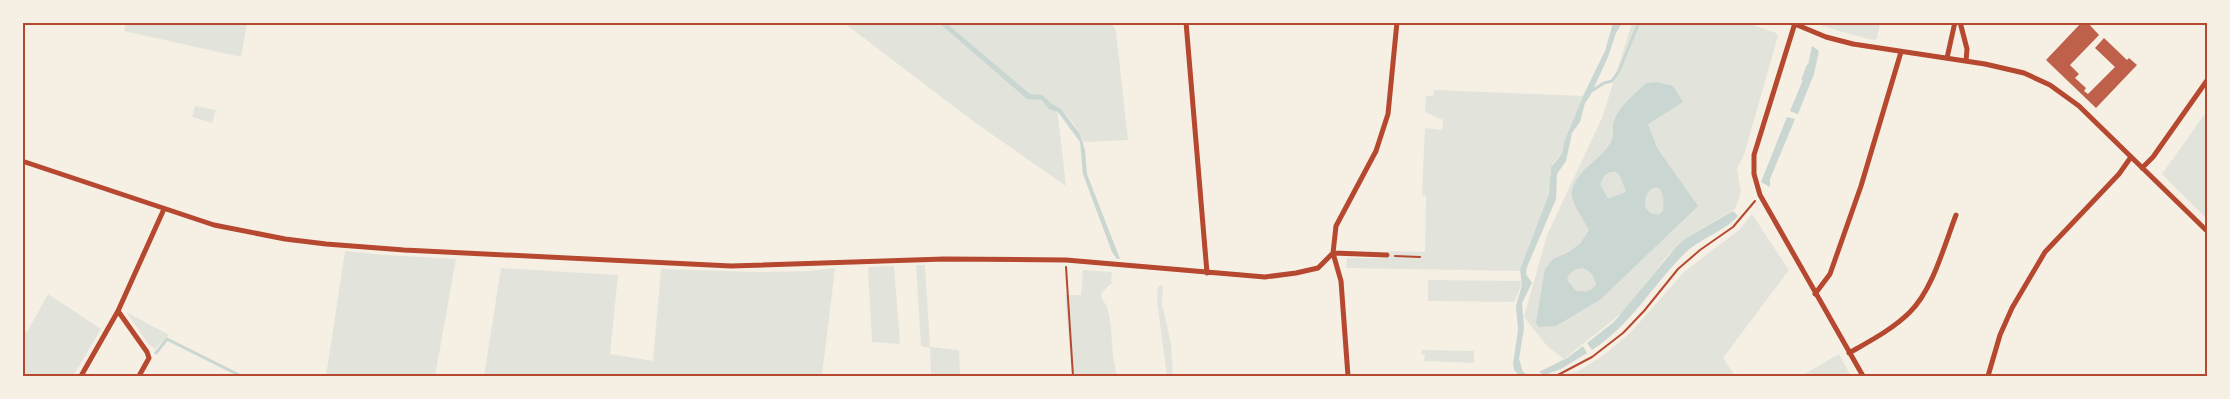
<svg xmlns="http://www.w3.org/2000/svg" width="2230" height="399" viewBox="0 0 2230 399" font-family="'Varela Round',sans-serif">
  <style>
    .green { fill: #e2e4dc }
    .water { fill: #c9d6d2; fill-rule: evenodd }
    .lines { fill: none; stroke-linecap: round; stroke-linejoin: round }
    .stream { stroke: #c9d6d2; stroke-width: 3 }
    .building { fill: #bf614a }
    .path { stroke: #b5482f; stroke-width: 2 }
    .minor { stroke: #b5482f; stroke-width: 5 }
    .neatline { fill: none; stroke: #b5482f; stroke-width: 2 }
  </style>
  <rect width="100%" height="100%" fill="#f6efe4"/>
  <path class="green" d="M126,23V22L247,23L241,57L124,31Z
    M844,23H1112L1116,32L1128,140L1084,142C1079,130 1067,113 1057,107L1066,186L977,124Z
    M1632,23H1747L1776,33L1778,36L1744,155L1737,169L1741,192L1735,209L1683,240L1668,255L1623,312L1564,359L1547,346L1524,317L1547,235L1602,118Z
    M1815,23H1880L1877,39L1873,40L1839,31Z
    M1434,90L1583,96L1564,142L1562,154L1553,163L1550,171L1551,182L1549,194L1519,271L1346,268L1347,258H1386L1387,251L1425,252L1426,196L1422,195L1425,128L1442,130L1443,120L1425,112L1426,96H1433Z
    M195,106L216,110L212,123L192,117Z
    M2207,111L2208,219H2207L2162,174Z
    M1752,214L1789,270L1723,358L1735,376H1552L1577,372L1604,355L1630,333L1685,271L1739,230Z
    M345,251L386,255L456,259L435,376H326Z
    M916,265H925L930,347L959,350L960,376H931L930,348L921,346Z
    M894,266L900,344L872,342L868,267Z
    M501,268L618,275L610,354L653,361L661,269L756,272L809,271L835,268L822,376H484Z
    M1083,270L1112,272L1111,282H1113L1101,293C1101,301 1106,302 1108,310C1113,332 1111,355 1117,376H1072L1065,295H1081Z
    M1428,280L1521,281L1522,284L1514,302L1428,301Z
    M1158,286H1163L1162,304L1171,344L1173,376H1167L1157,301Z
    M48,294L101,329L73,376H23V330L27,332Z
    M126,312L169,335L155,349L149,345Z
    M1422,350L1474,351V363L1424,361L1425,354H1421Z
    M1839,354L1851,376H1801Z"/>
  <path class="water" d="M939,23H946L1030,94L1042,95L1052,104L1061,109L1080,134L1085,150L1087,174L1120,259H1117L1112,252L1083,174L1080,142L1058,112L1049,109L1042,100L1027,99Z
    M1613,23H1622L1616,33L1608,57L1590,96L1585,103L1580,122L1572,133L1566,161L1557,174L1556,199L1527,267L1526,274L1532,283L1522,303L1524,328L1519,359L1523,372L1531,376H1520L1514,370L1513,364L1518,330L1516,306L1522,285L1520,269L1549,194L1551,167L1562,154L1564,142L1583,96L1605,51Z
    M1812,46L1819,51L1814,74L1798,114L1790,111L1807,70Z
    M1657,82L1673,86L1683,102L1648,124L1657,148L1698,206L1601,299L1556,326L1538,327L1536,323L1545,269L1553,259L1567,253L1580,244L1589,230C1584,220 1570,201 1572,192C1577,167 1603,160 1612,140C1614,135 1612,127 1614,121C1618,107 1636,93 1646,83ZM1610,172H1616L1620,176L1626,192L1608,199L1600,184L1604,176ZM1656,187L1660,189C1664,196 1664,203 1663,211L1658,215L1650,213L1645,207C1645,197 1646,190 1656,187ZM1583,268C1591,272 1595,276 1596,285C1590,292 1585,292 1576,291L1567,280C1570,271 1574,269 1583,268Z
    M1787,117L1795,119L1770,179V187L1761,182Z
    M1733,211L1738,216L1732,222C1717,234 1698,240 1684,254C1651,287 1632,324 1592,350L1587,343L1614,322L1676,247L1683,240Z
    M1583,346L1587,353L1561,369L1544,375L1539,372L1567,358Z"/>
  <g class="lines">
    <path class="stream" d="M1803,79L1808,66
      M1590,92L1604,83L1612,81L1619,71L1639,22
      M156,353L167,339L241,376"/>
  </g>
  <path class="building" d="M2082,22H2087L2099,35L2070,65L2079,74L2075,78L2086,88L2084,91L2088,94L2115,67L2095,48L2104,38L2127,60L2129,58L2137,65L2096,108L2046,60Z"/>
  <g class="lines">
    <path class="path" d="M1395,256L1420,257
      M1066,267L1073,376
      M1556,376L1592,357L1623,333L1644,311L1678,269L1700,250L1733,227L1755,201"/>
    <path class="minor" d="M1186,22L1207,273
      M1790,22L1826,37L1853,44L1985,64L2024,73L2050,85L2079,106L2208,232
      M1960,22L1967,49L1966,61
      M1795,23L1754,155V174L1760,195L1863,376
      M1947,58L1955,22
      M22,161L214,225L285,239L326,244L404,250L731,266L944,259L1066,260L1265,277L1296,273L1318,268L1333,253
      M2142,168L2153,157L2208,79
      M1333,253L1387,255
      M1815,294L1830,274L1861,186L1901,52
      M118,311L147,352L149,358L139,376
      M1849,353C1870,341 1893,329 1910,312C1933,289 1944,246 1956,215
      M81,376L118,311L164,209
      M1348,376L1341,281L1333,253L1336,226L1376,151L1388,114L1397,22
      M1988,376L2000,335L2012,308L2045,252L2119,174L2131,157"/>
  </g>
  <rect width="2230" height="399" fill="none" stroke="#f6efe4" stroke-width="48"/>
  <rect x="24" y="24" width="2182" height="351" class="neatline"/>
</svg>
